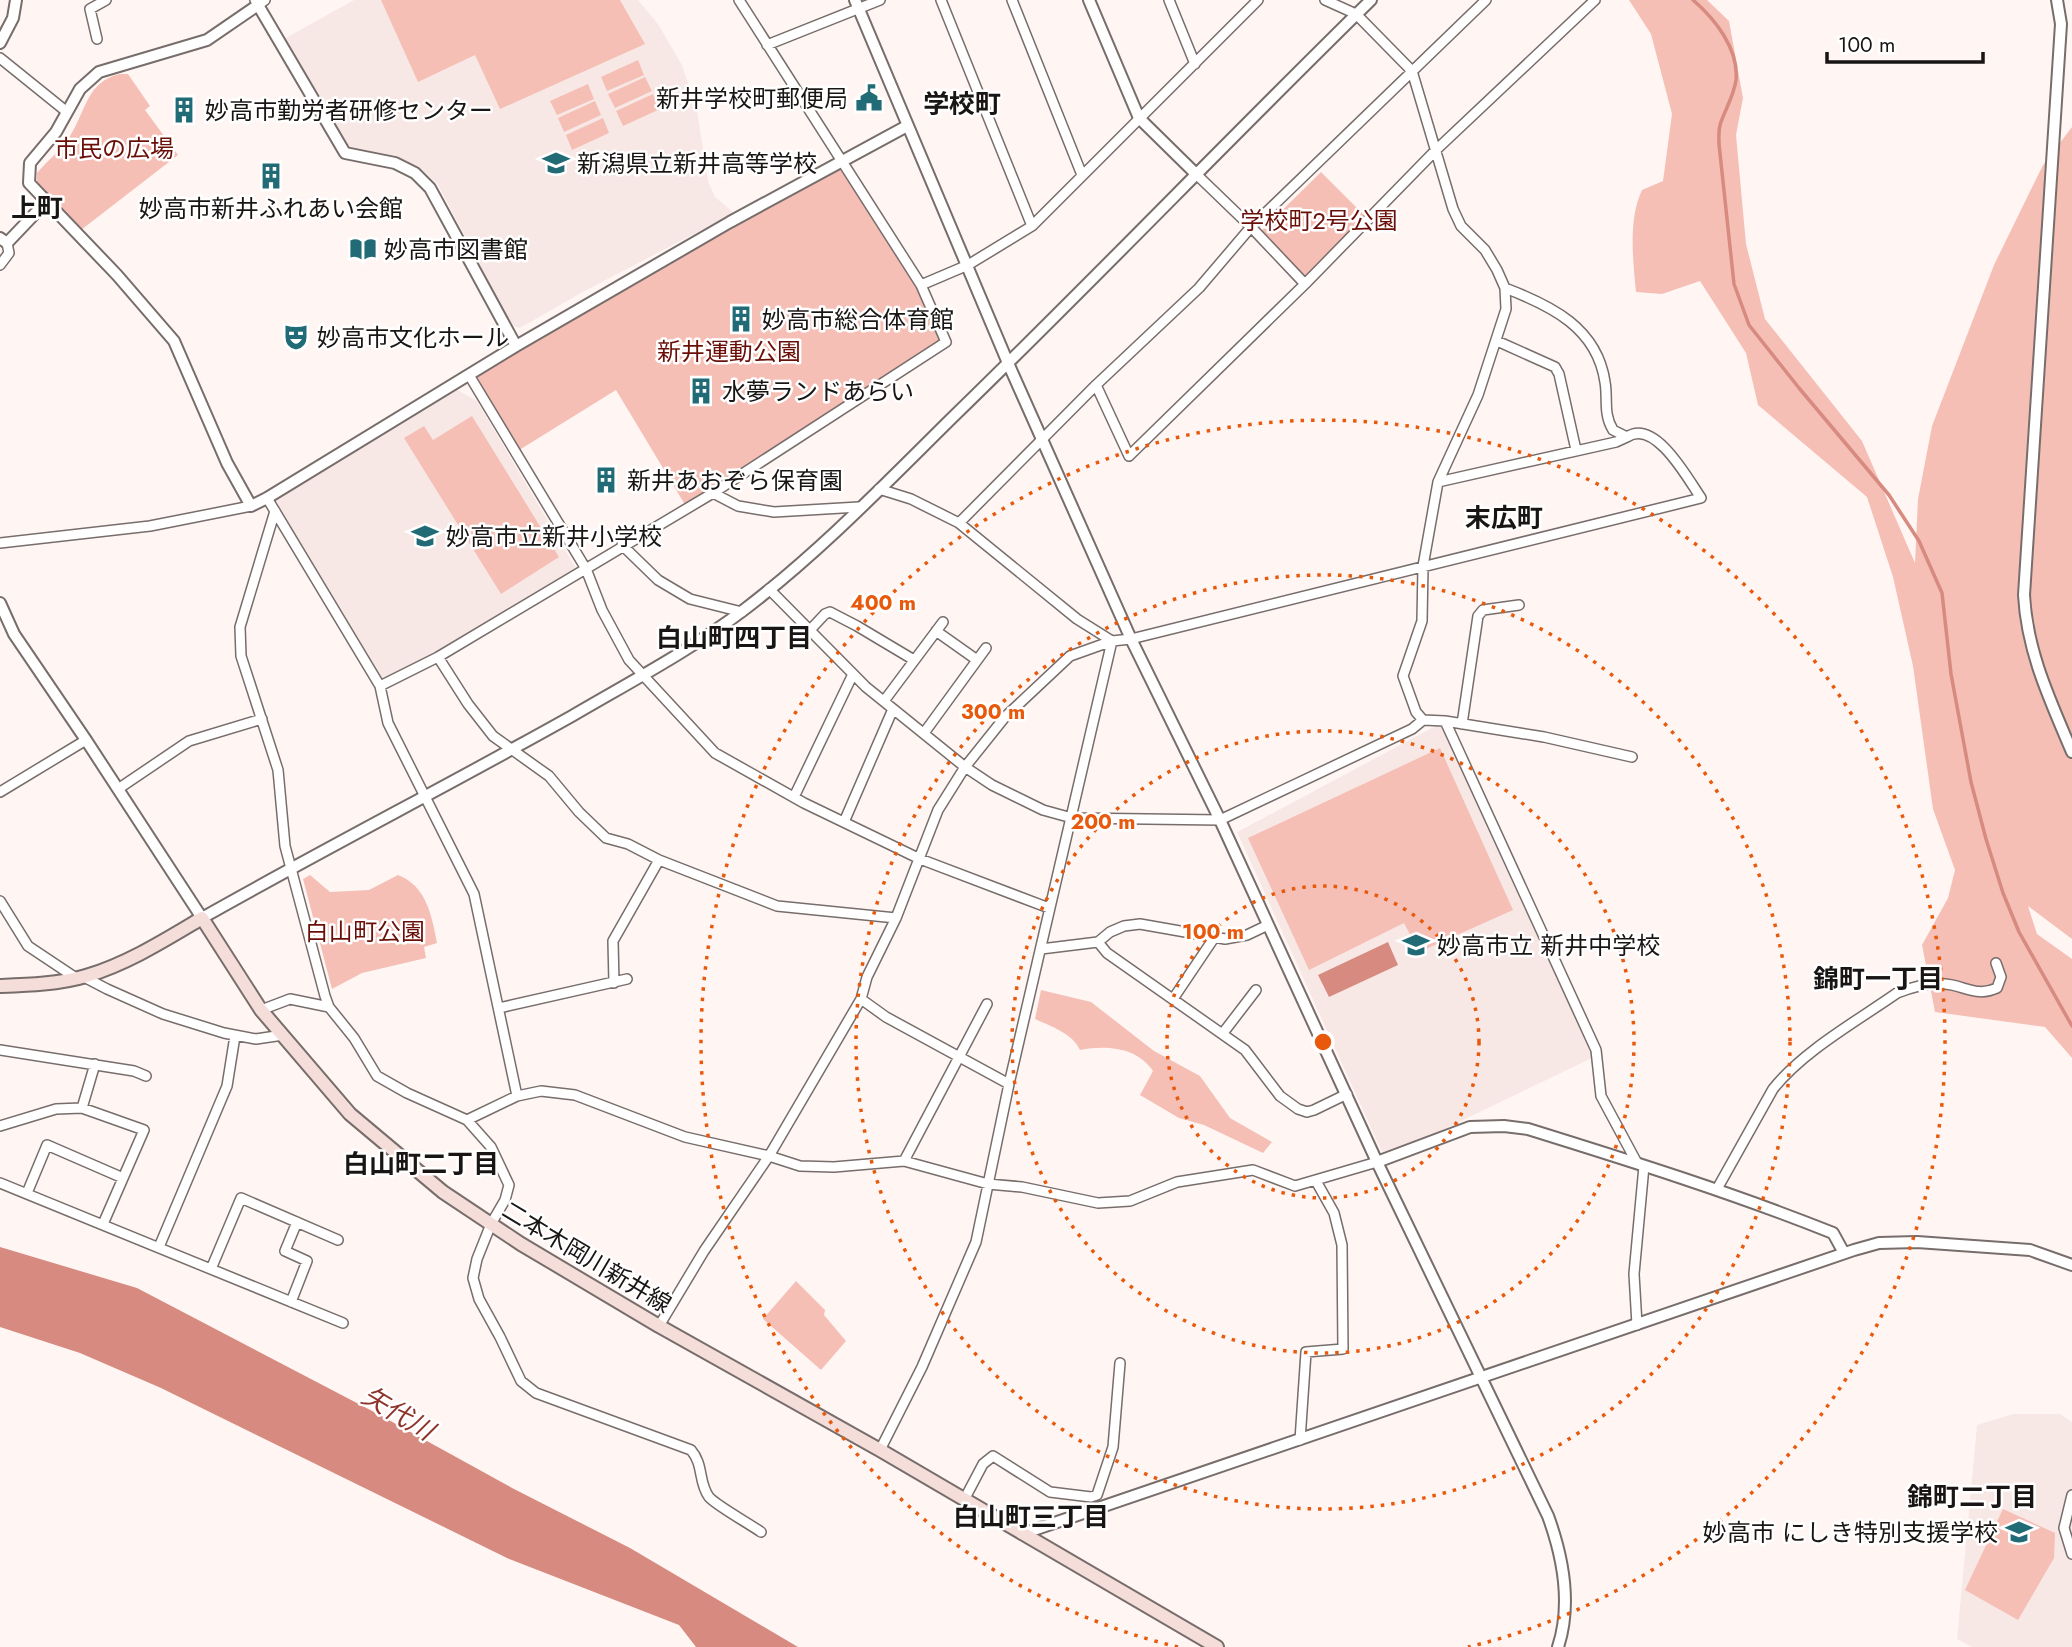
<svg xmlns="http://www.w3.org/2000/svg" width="2072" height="1647" viewBox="0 0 2072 1647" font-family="Jost,'Noto Sans JP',sans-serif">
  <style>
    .built { fill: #f8e8e5 }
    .green { fill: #f5bfb6 }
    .water { fill: #d78a7f }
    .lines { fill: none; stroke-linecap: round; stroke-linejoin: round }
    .stream { stroke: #d78a7f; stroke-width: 3.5 }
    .minor-casing { stroke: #776d6b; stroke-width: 12 }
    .tertiary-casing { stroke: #776d6b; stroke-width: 14 }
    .secondary-casing { stroke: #776d6b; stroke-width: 16 }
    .minor { stroke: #fff; stroke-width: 9 }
    .tertiary { stroke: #fff; stroke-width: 10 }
    .secondary { stroke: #f5deda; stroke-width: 12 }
    .ring { fill: none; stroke: #e8590c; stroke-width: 3.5; stroke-dasharray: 3.5 7 }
    .labels { text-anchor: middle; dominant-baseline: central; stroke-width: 5; stroke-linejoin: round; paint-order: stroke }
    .poi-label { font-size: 24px; fill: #191514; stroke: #fff; text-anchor: start }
    .park-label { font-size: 24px; fill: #6a0e08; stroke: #fff }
    .street-label { font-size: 24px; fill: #191514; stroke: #fff }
    .neighbourhood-label { font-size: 26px; font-weight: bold; fill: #191514; stroke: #fff }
    .water-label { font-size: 26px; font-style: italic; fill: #8e3329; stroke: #fff }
    .centre { fill: #e8590c; stroke: #fff; stroke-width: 3.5 }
    .ring-label { font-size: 21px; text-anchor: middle; font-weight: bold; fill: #e8590c; stroke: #fff; stroke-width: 5; stroke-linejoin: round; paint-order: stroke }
  </style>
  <rect width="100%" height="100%" fill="#fff6f4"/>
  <path class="built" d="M354,0H638L658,24L682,65L697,110L708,181L715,197L734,213L581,293L520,328L512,326L437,183L418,166L345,148L282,40Z
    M456,389L477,401L577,570L449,649L385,682L381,679L273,502Z
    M1445,721L1594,1057L1432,1135L1382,1152L1237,832Z
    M2013,1414H2060L2072,1422V1647H1972L1957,1639L1977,1425Z"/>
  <path class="green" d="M381,0H620L645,44L500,109L475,55L418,82Z
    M1629,0H1707L1729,21L1743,98L1736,135L1746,244L1765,319L1862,441L1915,563L1918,499L1932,426L1994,265L2043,165L2072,127V939L2028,906L2037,934L2072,959V1058L2045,1027L1935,1012L1922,945L1948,898L1955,870L1933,809L1913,666L1893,577L1867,497L1758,405L1746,353L1700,281L1662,294L1636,292C1633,260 1628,220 1642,190L1663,181L1672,114L1651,34Z
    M638,60L644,75L607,91L601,77Z
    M120,74H128L150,106L145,110L178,155L81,230L37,182V173C47,161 62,149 70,136C86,111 87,81 120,74Z
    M645,77L652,91L615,108L608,94Z
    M588,84L594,99L557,115L550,101Z
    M653,94L660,109L623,126L616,111Z
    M595,101L601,115L564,132L558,118Z
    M603,118L609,133L572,150L566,135Z
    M843,162L921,285L946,342L687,508L616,390L516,452L469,375Z
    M1321,172L1367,218L1304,280L1258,234Z
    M472,416L559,557L501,594L404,438L424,426L433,440Z
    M1440,748L1513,910L1419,952L1404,923L1309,970L1248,838Z
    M310,875L330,892L369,890L398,875C427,886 432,917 437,943L424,947L426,958L362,973L332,989L303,879Z
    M1041,990L1091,1002L1154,1051L1200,1076L1230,1118L1272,1142L1263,1153L1204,1125L1179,1118L1140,1095L1153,1071C1137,1047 1106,1045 1080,1050C1072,1033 1052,1027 1035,1019Z
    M796,1281L825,1310L824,1315L846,1341L821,1370L763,1319Z
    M2003,1509L2055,1533L2054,1558L2018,1620L1965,1590Z"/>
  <path class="water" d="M1388,942L1398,965L1329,997L1318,975Z
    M0,1247L137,1288L376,1413L514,1489L630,1548L798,1647H696L679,1625L507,1558L161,1388L80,1353L0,1327Z"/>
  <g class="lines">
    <path class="stream" d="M1693,0C1715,19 1739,49 1736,80C1734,95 1726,108 1721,122C1718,129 1719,137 1719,144L1734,284L1749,325L1799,388L1889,495L1919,541L1942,593L1951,674L1971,782L1986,839L2003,893L2019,932L2072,1026"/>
    <g class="minor-casing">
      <path id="minor" d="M255,0L258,5L265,0
        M739,0L921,285L968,265L1032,226L1258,0
        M941,0L1032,226
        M1012,0L1082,175
        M1169,0L1195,64
        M1325,0L1356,14L1412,71L1453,209L1461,226L1485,250L1497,270L1505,288L1506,309L1478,395L1438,482L1423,566L1422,621L1403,676L1416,712L1423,720
        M97,39L90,9L106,0
        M767,45L880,0
        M0,58L67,112
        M1195,173L1251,227L1486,0
        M0,265L9,253L7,243
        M1497,341L1555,367L1559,374L1576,450
        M469,375L586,569L602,610L629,660L715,753L804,803L920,859L1049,908
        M1096,385L1129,456L1305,284L1436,150L1595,0
        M1438,482L1616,442L1627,437
        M879,489L911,499L959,523L1077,619L1112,641
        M713,493L738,506L774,512L859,507
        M267,498L380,686L388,723L474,894L517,1096
        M275,511L240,627L241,656L278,770L285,846L325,996L329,1007L354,1038L377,1076L407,1093L467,1120L491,1147L509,1185L505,1200L491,1224L477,1259L473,1278L479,1299L500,1337L521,1381L536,1393L691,1450C704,1465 698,1482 709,1497C717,1506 750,1524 761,1532
        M959,523L1096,385L1199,288L1251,227L1305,284
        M0,543L150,526L251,506
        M622,545L658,580L690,599L742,612
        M769,589L866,687L965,767L992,785L1043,810L1072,818L1220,820L1412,729L1423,720L1445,721L1544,737L1632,757
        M810,630L825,614L830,612L857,626L914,660
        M936,631L977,660
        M438,657L468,704L493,736L549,776L579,812L606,838L628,844L659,860L777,906L896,918
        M380,686L438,657L713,493L946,342L921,285
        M884,701L943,622
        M1445,721L1596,1050L1601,1096L1637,1163
        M1462,724L1478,616L1483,610L1519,605
        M924,733L986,648
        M118,789L189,741L262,719
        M0,792L86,740
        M794,797L853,674
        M844,822L893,709
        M0,901L28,946L76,978
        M1098,942L1107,953L1245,1050L1280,1096L1298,1109L1307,1112L1314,1110L1347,1094
        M1041,949L1098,942L1110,932L1124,926L1140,924L1225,939L1247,935L1268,925
        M84,977L107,989L163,1014L224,1033L256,1039L283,1035
        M614,983L613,941L659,860
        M861,999L886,1017L1009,1084
        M1173,999L1214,938
        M499,1008L627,979
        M261,1010L290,999L329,1007
        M1223,1033L1256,990
        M0,1050L134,1071L146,1076
        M95,1064L82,1108L144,1130L103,1224
        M467,1120L517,1096L541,1091L575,1095L685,1137L769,1156L800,1166L834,1167L904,1161L988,1184L1022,1187L1098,1203L1130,1201L1177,1182L1253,1170L1295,1186L1377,1162
        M0,1126L56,1109L82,1108
        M904,1161L987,1004
        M0,1183L343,1323
        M1717,1189L1773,1089C1803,1051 1857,1021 1897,993C1914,986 1933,981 1952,985C1970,989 1979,996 1997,988L2001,977L1996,963
        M27,1193L47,1145L123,1178
        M159,1247L227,1086L235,1036
        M211,1269L241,1198L338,1240
        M291,1302L307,1261L285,1251L297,1222
        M1637,1325L1634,1274L1644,1166
        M659,1326L704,1251L769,1156L861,999L867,977L896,918L938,810L965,767L1005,717L1070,656L1112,641L1131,639L1701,498C1688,479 1655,418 1627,437L1613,430C1603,414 1608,399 1605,382C1597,328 1552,306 1505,288
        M1300,1440L1306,1352L1343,1349L1342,1245L1334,1213L1316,1181
        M880,1450L922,1367L976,1242L1009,1084L1112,641
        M2072,1495L2064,1528L2072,1554
        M964,1500L983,1464L993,1456L1050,1492L1091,1497L1097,1495L1113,1447L1120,1363"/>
    </g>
    <g class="tertiary-casing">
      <path id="tertiary" d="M855,0L1008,363L1131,639L1220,820L1377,1162L1548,1516C1563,1557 1572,1604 1558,1647
        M1089,0L1139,118L1195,173
        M2057,0L2061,24L2024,595C2027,652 2050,700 2072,752
        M0,43L13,18L16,0
        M0,238L7,243L46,202
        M516,346L430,188L415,173L395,163L345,153L258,5L207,40L99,72L80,89L56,132L30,163L29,183L117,275L174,341L227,463L251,506L267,498L516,346L730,222L907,126
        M0,603L14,634L86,740L202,918C324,849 449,785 572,716C630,682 691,650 745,609C821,551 887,482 955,415C1095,279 1231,137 1371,0
        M1377,1162L1470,1127L1504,1126L1528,1129C1631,1161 1733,1193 1833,1233L1844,1253
        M1022,1534L1854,1250L1879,1243L1917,1242L2030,1250L2072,1265"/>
    </g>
    <g class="secondary-casing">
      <path id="secondary" d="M0,986C28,985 59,984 86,976C127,964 165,940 202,918L261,1010L350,1114L443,1192L521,1244L659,1326L880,1450L1217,1647"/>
    </g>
    <use href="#minor" class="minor"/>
    <use href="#tertiary" class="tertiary"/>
    <use href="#secondary" class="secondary"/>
  </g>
  <g class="ring">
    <circle cx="1323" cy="1042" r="156"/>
    <circle cx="1323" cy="1042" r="311"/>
    <circle cx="1323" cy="1042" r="467"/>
    <path d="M1178 1647A622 622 0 1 1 1468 1647"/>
  </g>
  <defs>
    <g id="civic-bare" transform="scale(2.1)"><path d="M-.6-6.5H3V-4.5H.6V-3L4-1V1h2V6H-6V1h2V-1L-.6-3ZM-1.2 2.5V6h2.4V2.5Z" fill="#216b76" stroke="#fff" stroke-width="2.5" paint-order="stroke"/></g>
    <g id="building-bare" transform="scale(2.1)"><path d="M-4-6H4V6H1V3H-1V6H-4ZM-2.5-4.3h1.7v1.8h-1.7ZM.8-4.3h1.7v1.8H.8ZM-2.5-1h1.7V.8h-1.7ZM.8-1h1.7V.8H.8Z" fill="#216b76" stroke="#fff" stroke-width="2.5" paint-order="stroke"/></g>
    <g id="school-bare" transform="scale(2.1)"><path d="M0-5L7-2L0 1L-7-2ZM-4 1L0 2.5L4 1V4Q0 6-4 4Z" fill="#216b76" stroke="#fff" stroke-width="2.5" paint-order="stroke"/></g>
    <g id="library-bare" transform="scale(2.1)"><path d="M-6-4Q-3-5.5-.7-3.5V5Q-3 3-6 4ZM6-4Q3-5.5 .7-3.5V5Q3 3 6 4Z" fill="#216b76" stroke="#fff" stroke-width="2.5" paint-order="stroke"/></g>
    <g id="theatre-bare" transform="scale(2.1)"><path d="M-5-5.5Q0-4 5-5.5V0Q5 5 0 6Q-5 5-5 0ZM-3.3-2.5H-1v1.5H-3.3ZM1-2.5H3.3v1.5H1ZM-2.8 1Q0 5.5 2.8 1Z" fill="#216b76" stroke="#fff" stroke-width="2.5" paint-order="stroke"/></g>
  </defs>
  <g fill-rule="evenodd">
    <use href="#civic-bare" x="869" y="98"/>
    <use href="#building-bare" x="184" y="110"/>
    <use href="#school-bare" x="556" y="163"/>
    <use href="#building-bare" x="271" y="176"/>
    <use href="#library-bare" x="363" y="249"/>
    <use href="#building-bare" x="741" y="319"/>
    <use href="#theatre-bare" x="296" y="337"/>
    <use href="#building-bare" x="701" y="391"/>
    <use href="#building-bare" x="606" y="480"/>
    <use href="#school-bare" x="425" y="536"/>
    <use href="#school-bare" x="1416" y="945"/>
    <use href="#school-bare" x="2019" y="1532"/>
  </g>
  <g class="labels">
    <g class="poi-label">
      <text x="848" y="98" text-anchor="end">新井学校町郵便局</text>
      <text x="205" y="110">妙高市勤労者研修センター</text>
      <text x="577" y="163">新潟県立新井高等学校</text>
      <text x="271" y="208" text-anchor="middle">妙高市新井ふれあい会館</text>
      <text x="384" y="249">妙高市図書館</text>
      <text x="762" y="319">妙高市総合体育館</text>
      <text x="317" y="337">妙高市文化ホール</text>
      <text x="722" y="391">水夢ランドあらい</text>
      <text x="627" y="480">新井あおぞら保育園</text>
      <text x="446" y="536">妙高市立新井小学校</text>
      <text x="1437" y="945">妙高市立 新井中学校</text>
      <text x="1998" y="1532" text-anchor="end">妙高市 にしき特別支援学校</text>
    </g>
    <g class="park-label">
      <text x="114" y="148">市民の広場</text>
      <text x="1319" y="220">学校町2号公園</text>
      <text x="729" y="351">新井運動公園</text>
      <text x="365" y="931">白山町公園</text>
    </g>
    <g class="street-label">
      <text transform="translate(587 1257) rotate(31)">二本木岡川新井線</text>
    </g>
    <g class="neighbourhood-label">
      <text x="962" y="104">学校町</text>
      <text x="37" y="208">上町</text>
      <text x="1504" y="518">末広町</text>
      <text x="734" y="638">白山町四丁目</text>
      <text x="1878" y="979">錦町一丁目</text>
      <text x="421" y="1164">白山町二丁目</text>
      <text x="1972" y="1497">錦町二丁目</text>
      <text x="1031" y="1517">白山町三丁目</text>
    </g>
    <g class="water-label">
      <text transform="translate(398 1413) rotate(31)">矢代川</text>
    </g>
  </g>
  <circle cx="1323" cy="1042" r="10" class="centre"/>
  <g class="ring-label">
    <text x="883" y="610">400 m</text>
    <text x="993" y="719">300 m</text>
    <text x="1103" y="829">200 m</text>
    <text x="1213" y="939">100 m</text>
  </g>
  <path d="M1827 52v10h156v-10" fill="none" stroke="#191514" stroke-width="3.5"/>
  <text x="1838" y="52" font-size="21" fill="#191514" stroke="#ffffff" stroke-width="5" paint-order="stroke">100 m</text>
</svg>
